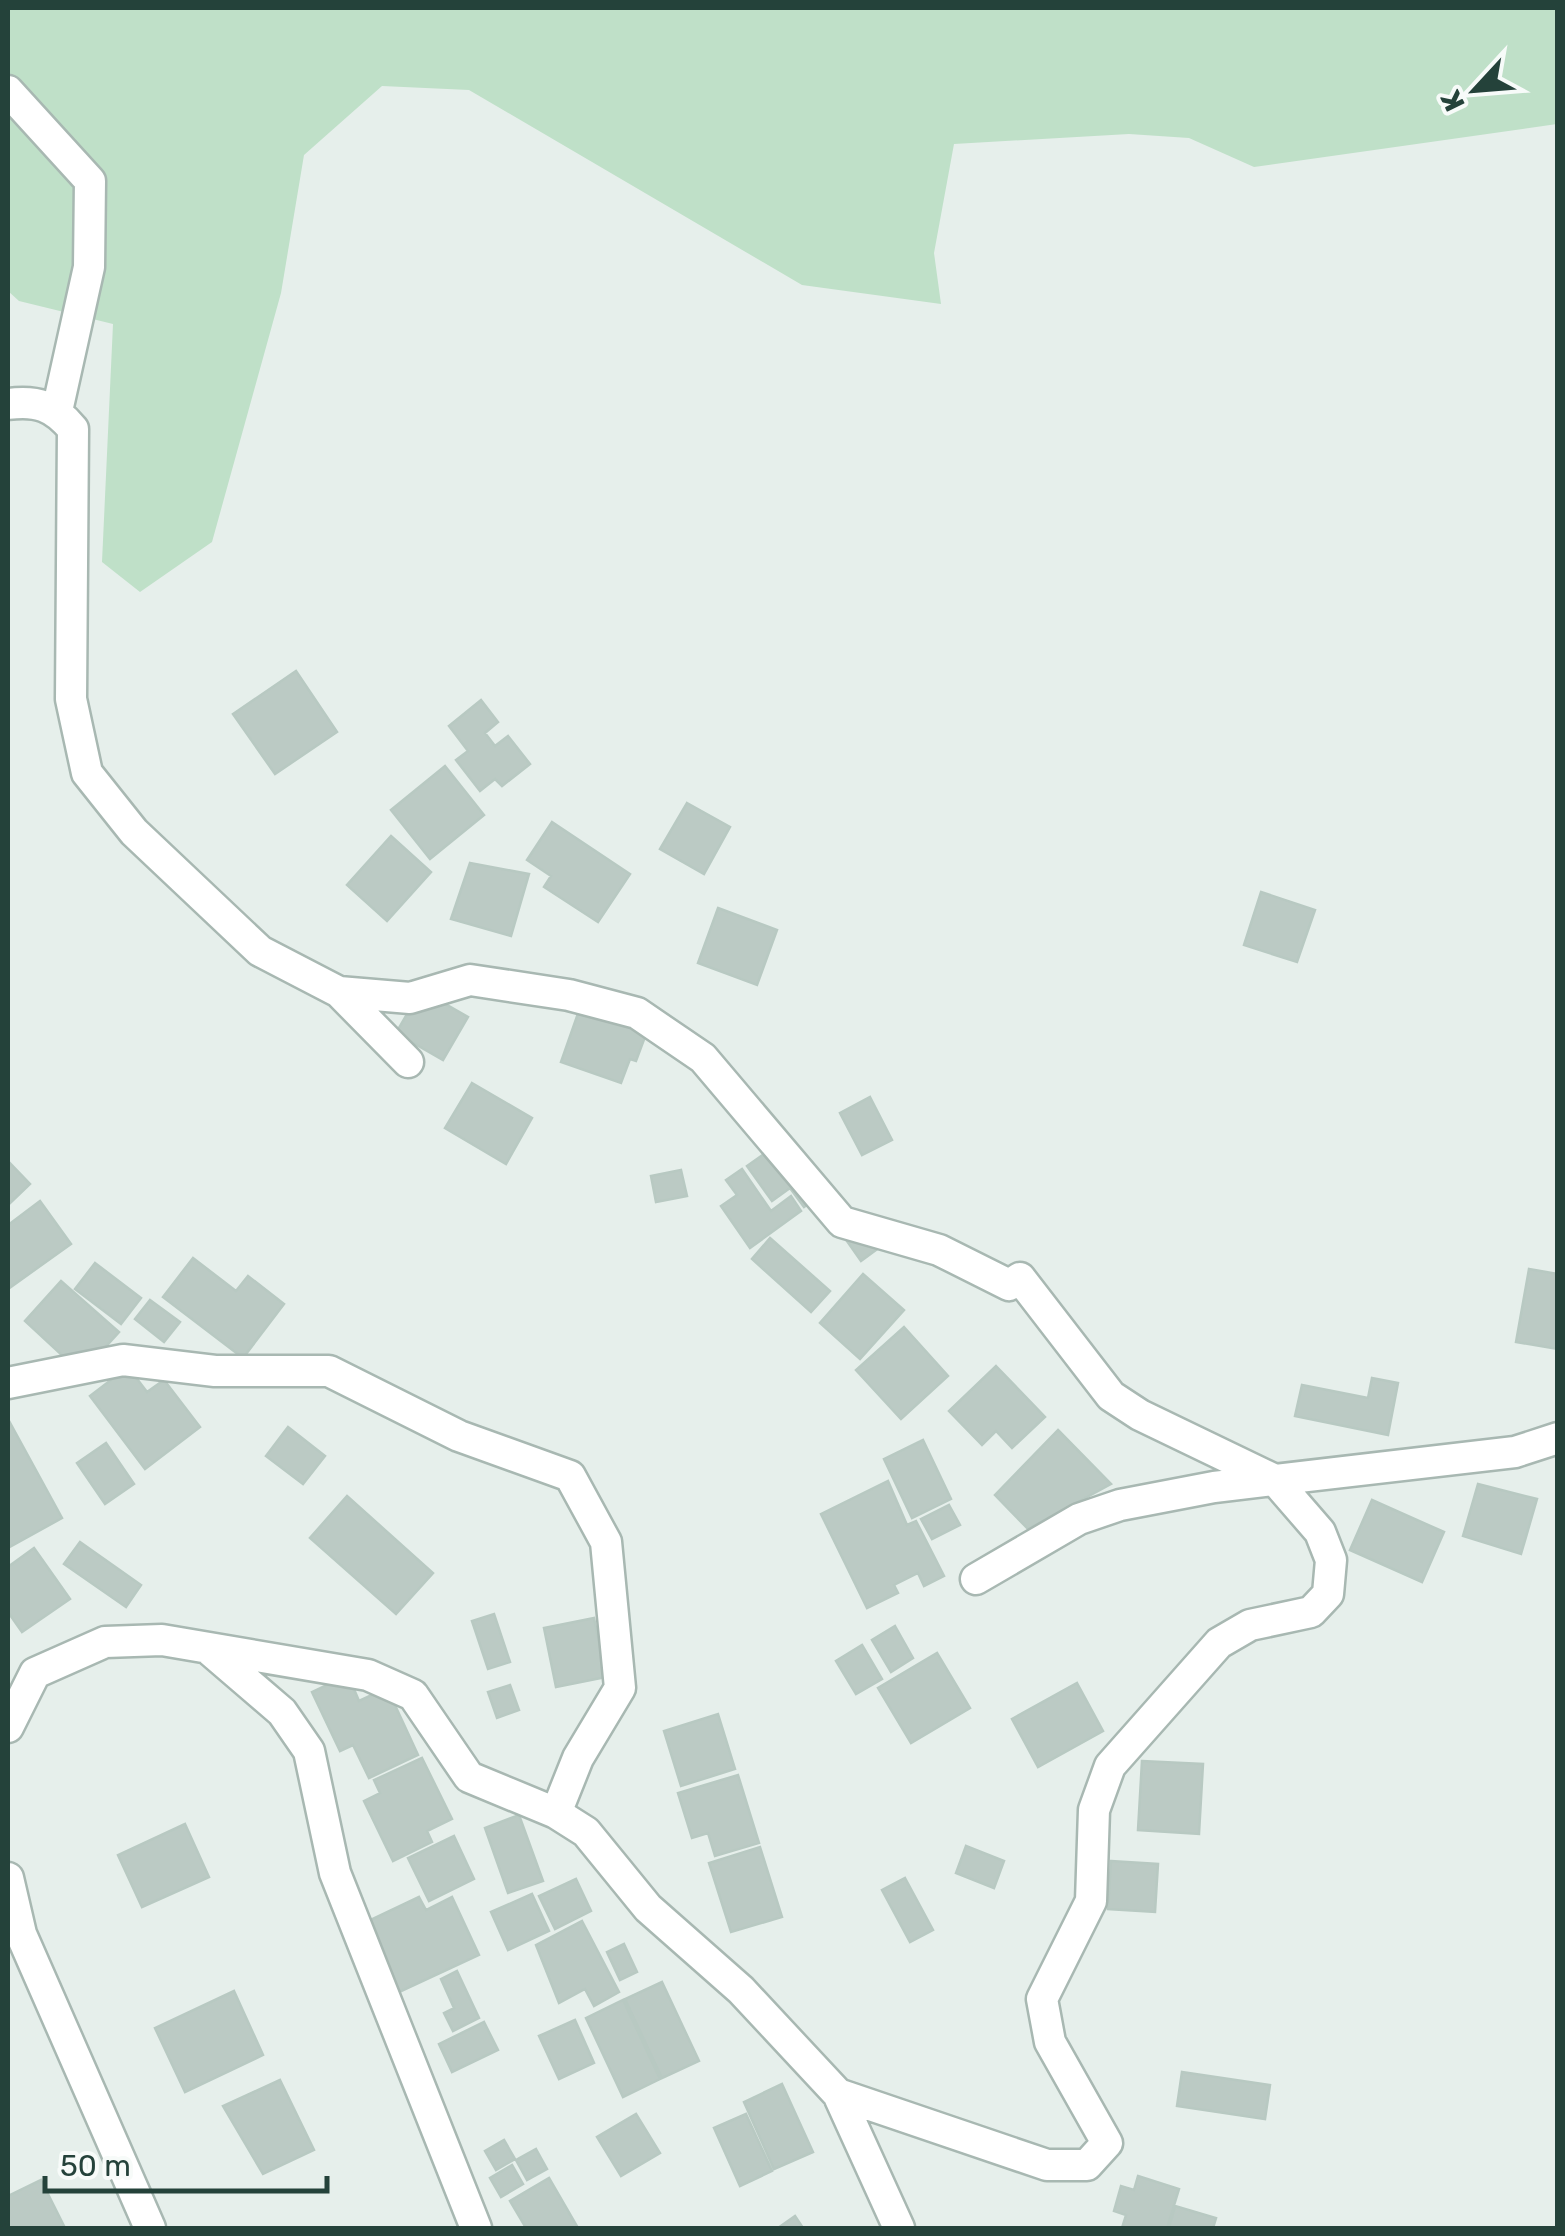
<svg xmlns="http://www.w3.org/2000/svg" width="1565" height="2236" viewBox="0 0 1565 2236" font-family="Rubik,sans-serif">
  <style>
    .green { fill: #bfe0c8 }
    .building { fill: #bbcac4; stroke: #b8c9c2; stroke-width: 2.5 }
    .lines { fill: none; stroke-linecap: round; stroke-linejoin: round }
    .minor-casing { stroke: #a8b8b2; stroke-width: 35 }
    .minor { stroke: #fff; stroke-width: 30 }
  </style>
  <rect width="100%" height="100%" fill="#e6efeb"/>
  <path class="green" d="M8,8H1557V124L1254,167L1189,138L1129,134L954,144L934,253L941,304L802,285L469,90L382,86L304,155L281,293L212,542L140,592L102,562L113,324L19,301L8,291Z"/>
  <path class="building" d="M296,671L337,732L275,774L233,714Z
    M481,700L498,722L485,733L495,746L508,736L530,764L502,786L495,779L480,791L456,760L468,751L449,726Z
    M445,766L484,815L430,859L391,810Z
    M687,803L730,827L704,874L660,849Z
    M552,822L630,874L598,922L544,887L551,876L527,860Z
    M391,836L431,872L387,921L347,885Z
    M470,863L529,874L511,936L451,919Z
    M1261,892L1315,910L1297,962L1244,945Z
    M718,908L777,930L757,985L698,963Z
    M421,990L468,1017L443,1060L396,1033Z
    M582,1002L649,1026L636,1061L630,1059L621,1083L561,1062Z
    M472,1083L532,1118L506,1164L445,1128Z
    M870,1097L892,1140L862,1155L840,1113Z
    M781,1142L819,1196L804,1207L790,1188L772,1201L747,1166Z
    M8,1161L30,1184L8,1205Z
    M742,1169L771,1211L791,1196L801,1211L750,1248L721,1206L737,1195L726,1180Z
    M681,1170L687,1196L656,1202L651,1176Z
    M40,1201L71,1244L8,1289V1225Z
    M877,1220L891,1239L861,1261L847,1241Z
    M770,1238L830,1291L811,1312L752,1259Z
    M193,1258L236,1291L248,1276L284,1304L243,1358L163,1297Z
    M95,1263L141,1298L121,1324L75,1289Z
    M1529,1269L1558,1274V1349L1516,1342Z
    M863,1274L904,1310L860,1359L820,1323Z
    M61,1281L119,1332L99,1354L66,1359L25,1321Z
    M150,1300L180,1322L164,1342L135,1319Z
    M904,1327L948,1376L901,1419L856,1370Z
    M996,1366L1045,1417L1012,1448L996,1431L982,1445L949,1411Z
    M128,1367L147,1392L164,1380L200,1427L145,1469L90,1396Z
    M1372,1378L1398,1383L1388,1435L1295,1416L1302,1385L1368,1398Z
    M8,1419L62,1518L8,1548Z
    M288,1427L325,1456L303,1484L266,1456Z
    M1058,1430L1111,1484L1028,1529L995,1495Z
    M923,1440L951,1499L912,1518L884,1459Z
    M106,1443L134,1484L105,1504L77,1463Z
    M888,1481L907,1525L916,1521L944,1576L924,1586L918,1573L894,1585L898,1593L867,1608L821,1514Z
    M1478,1484L1537,1499L1521,1554L1463,1536Z
    M347,1496L433,1573L396,1614L310,1538Z
    M1372,1500L1444,1532L1422,1582L1350,1550Z
    M949,1505L960,1525L932,1539L921,1519Z
    M80,1542L141,1585L126,1607L64,1564Z
    M34,1548L70,1599L22,1632L8,1612V1567Z
    M494,1614L510,1662L488,1669L472,1621Z
    M594,1618L606,1677L556,1687L544,1628Z
    M895,1626L913,1658L891,1672L872,1640Z
    M862,1645L882,1679L856,1694L836,1661Z
    M937,1653L970,1708L911,1743L878,1688Z
    M348,1675L359,1701L387,1688L418,1755L369,1778L353,1745L340,1751L312,1692Z
    M1077,1683L1103,1731L1038,1767L1012,1719Z
    M510,1685L519,1710L497,1718L488,1692Z
    M718,1714L735,1769L681,1786L664,1731Z
    M422,1758L452,1819L427,1831L432,1842L393,1861L364,1801L380,1793L374,1780Z
    M1142,1761L1203,1764L1199,1834L1138,1830Z
    M738,1775L759,1843L715,1856L708,1833L692,1838L678,1793Z
    M519,1815L543,1881L508,1893L485,1828Z
    M185,1824L209,1877L142,1907L118,1855Z
    M454,1836L474,1879L429,1901L408,1858Z
    M966,1846L1004,1861L994,1888L956,1873Z
    M760,1847L782,1917L731,1932L709,1863Z
    M1111,1861L1158,1864L1155,1912L1108,1909Z
    M905,1878L933,1930L910,1942L882,1890Z
    M576,1879L591,1911L555,1929L539,1896Z
    M532,1894L549,1931L508,1950L491,1912Z
    M419,1897L426,1910L452,1897L479,1955L399,1992L366,1922Z
    M582,1921L619,1992L594,2006L585,1989L559,2003L536,1945Z
    M624,1944L637,1972L620,1980L607,1952Z
    M457,1971L479,2018L453,2031L444,2013L454,2008L441,1979Z
    M662,1982L699,2061L662,2078L625,1999Z
    M234,1991L263,2055L185,2092L155,2028Z
    M623,2000L660,2079L623,2097L586,2018Z
    M575,2020L594,2063L559,2079L539,2036Z
    M484,2022L498,2050L452,2072L439,2044Z
    M1182,2072L1270,2085L1265,2119L1177,2106Z
    M280,2080L314,2150L263,2174L223,2106Z
    M782,2084L813,2152L774,2169L744,2102Z
    M636,2114L660,2153L621,2176L597,2137Z
    M746,2114L772,2171L740,2186L714,2128Z
    M504,2140L515,2159L496,2170L485,2151Z
    M536,2149L547,2169L527,2180L516,2160Z
    M512,2165L523,2184L501,2197L490,2178Z
    M1138,2176L1179,2189L1167,2228H1122L1126,2215L1114,2211L1121,2186L1134,2190Z
    M549,2178L578,2228H526L510,2201Z
    M41,2180L65,2228H8V2196Z
    M1175,2206L1216,2218L1213,2228H1169Z
    M795,2216L803,2228H778Z"/>
  <g class="lines">
    <g class="minor-casing">
      <path id="minor" d="M8,91L90,181L89,267L57,411
        M8,404C37,400 54,406 73,429L71,699L87,773L134,832L260,951L339,992L410,998L470,980L569,995L637,1013L703,1058L842,1222L939,1250L1009,1285L1020,1278L1111,1396L1140,1415L1275,1480L1320,1532L1331,1560L1328,1594L1311,1612L1250,1625L1219,1643L1110,1766L1094,1810L1091,1901L1042,1999L1050,2042L1107,2143L1087,2165H1047L838,2094
        M339,992L408,1062
        M8,1383L123,1360L215,1371H329L459,1436L570,1476L606,1542L620,1688L578,1758L556,1813
        M976,1579L1079,1519L1120,1505L1214,1487L1515,1452L1558,1438
        M211,1651L282,1712L309,1751L335,1873L476,2228
        M8,1727L35,1673L105,1642L162,1640L368,1675L413,1695L469,1777L556,1813L586,1832L648,1908L741,1990L838,2094L899,2228
        M8,1878L21,1934L150,2228"/>
    </g>
    <use href="#minor" class="minor"/>
  </g>
  <rect width="1565" height="2236" fill="none" stroke="#24423a" stroke-width="20"/>
  <g transform="translate(1475 90) rotate(244)" stroke="#f7fbf9" stroke-width="8" paint-order="stroke">
  <path d="M0-8L18 38L0 25L-18 38Z" fill="#24423a"/>
  <text y="-15" font-size="28" font-weight="bold" text-anchor="middle" fill="#24423a">K</text>
  </g>
  <path d="M45 2176v15h282v-15" fill="none" stroke="#24423a" stroke-width="5"/>
  <text x="60" y="2176" font-size="30" fill="#24423a" stroke="#f7fbf9" stroke-width="8" paint-order="stroke">50 m</text>
</svg>
